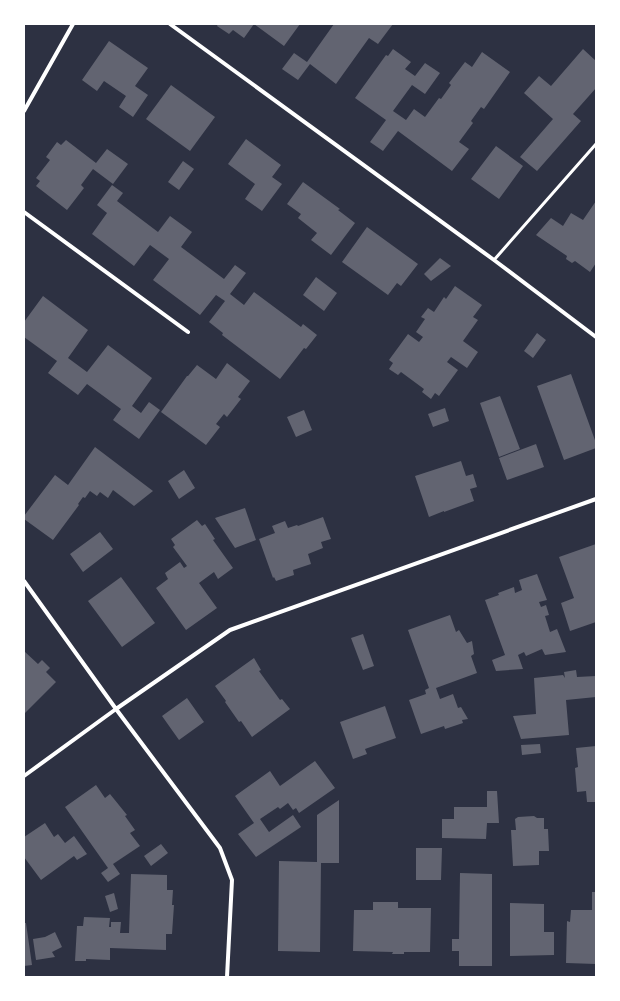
<svg xmlns="http://www.w3.org/2000/svg" width="620" height="1001" viewBox="0 0 620 1001" font-family="Overpass,sans-serif">
  <style>
    .building { fill: #626471 }
    .lines { fill: none; stroke-linecap: round; stroke-linejoin: round }
    .service { stroke: #fff; stroke-width: 3 }
    .minor { stroke: #fff; stroke-width: 4 }
  </style>
  <rect width="100%" height="100%" fill="#2d3142"/>
  <path class="building" d="M218,24H254L244,38L233,30L229,34L217,26Z
    M254,24H300L284,46Z
    M334,24H393L378,44L369,38L336,84L310,64L298,80L282,69L294,53L307,62Z
    M109,41L148,68L135,86L148,95L133,117L119,107L126,96L104,81L97,91L82,80Z
    M393,49L411,62L405,69L415,76L425,63L440,73L425,94L412,85L393,111L406,120L414,109L425,117L439,98L441,99L451,85L449,83L465,62L472,67L482,52L510,72L484,109L481,107L471,121L473,123L459,142L469,149L452,171L398,131L383,151L370,142L386,120L355,98L386,55L388,56Z
    M583,49L596,61V88L573,114L581,121L537,171L520,157L553,119L524,93L539,76L551,86Z
    M171,85L215,117L190,151L146,119Z
    M246,139L281,165L272,177L282,184L262,211L245,199L255,184L228,164Z
    M66,140L96,163L107,149L128,164L113,184L93,169L81,185L84,188L67,210L36,186L40,181L36,178L50,160L46,157L57,142L61,145Z
    M496,146L523,166L499,199L471,179Z
    M183,161L194,169L179,190L168,182Z
    M303,182L340,209L338,210L355,223L331,255L311,240L317,233L298,218L301,214L287,204Z
    M112,185L123,193L117,201L158,232L170,216L192,232L181,247L224,279L235,265L246,273L230,294L244,305L254,292L301,327L303,324L317,335L306,349L304,348L280,379L222,335L223,333L209,322L225,301L216,295L200,315L153,280L169,259L150,245L134,266L92,234L107,213L97,205Z
    M596,201V263L590,272L575,261L572,263L566,259L567,256L536,235L551,218L563,226L571,213L583,220Z
    M367,227L418,264L401,286L397,283L388,295L342,262Z
    M440,258L451,266L431,281L424,274Z
    M316,277L337,293L324,311L303,295Z
    M455,286L482,305L473,317L478,320L463,341L478,352L467,368L451,357L447,362L458,370L439,396L435,393L431,399L422,392L424,389L401,372L398,375L389,369L393,363L389,360L408,334L419,342L423,337L416,332L425,319L421,317L428,308L434,312L444,297L446,299Z
    M43,296L88,330L68,358L87,372L108,345L152,378L132,406L141,413L149,402L160,410L139,439L113,420L121,409L87,384L78,395L48,373L57,361L24,337V322Z
    M537,333L546,340L533,358L524,351Z
    M227,363L250,381L238,397L241,399L227,417L224,414L216,424L220,427L206,445L161,412L187,376H188L197,365L216,379Z
    M571,374L596,443V448L564,460L537,386Z
    M500,396L520,449L499,457L480,403Z
    M445,408L449,421L433,427L428,414Z
    M304,410L312,430L296,437L287,417Z
    M536,444L544,467L507,480L499,458Z
    M95,447L153,491L134,506L113,490L108,498L100,492L97,496L90,491L85,498L83,497L78,504L79,505L53,540L24,519V516L55,475L68,485Z
    M461,461L466,476L473,474L477,487L470,489L474,501L444,512V511L429,517L415,476Z
    M184,470L195,488L179,499L168,481Z
    M245,508L256,540L235,548L215,518Z
    M323,517L331,539L321,542L323,548L308,554L311,564L293,570L294,575L276,581L274,577L273,578L259,539L275,533L272,526L285,521L288,528L297,525L298,526Z
    M197,520L202,526L205,524L215,539L213,540L233,568L218,579L214,572L199,583L217,608L186,630L156,588L168,579L165,573L180,562L184,568L187,566L173,547L175,545L171,539Z
    M100,532L113,549L83,572L70,554Z
    M596,544V622L570,631L561,603L574,598L559,557Z
    M537,574L547,600L539,602L541,607L546,605L549,615L545,616L550,632L557,629L566,652L545,655L542,649L526,656L524,652L518,655L523,669L496,671L492,660L505,655L485,600L499,595L498,593L514,587L515,593L522,590L519,580Z
    M121,577L155,623L122,647L88,601Z
    M450,615L456,632L459,630L467,643L472,641L474,654L471,656L477,673L436,688L440,699L453,694L458,708L461,707L468,719L462,720L463,723L445,729L444,726L421,734L409,700L426,694L425,690L429,688L408,630Z
    M363,634L374,666L363,670L351,638Z
    M24,651L38,664L42,660L50,668L46,672L56,682L25,713L24,712Z
    M254,658L261,670L259,671L280,700L282,699L290,709L252,737L241,721L239,722L225,702L226,701L215,686Z
    M576,670L577,677L596,676V697L566,700L569,735L521,739L513,716L536,714L534,678L563,675L565,678L564,672Z
    M187,698L204,722L179,740L162,716Z
    M385,706L396,738L365,749L367,754L353,759L340,722Z
    M540,744L541,753L522,755L521,745Z
    M596,746V802H587L586,791L577,792L575,768L578,767L576,748Z
    M315,761L335,788L299,813L296,808L293,810L288,803L280,809L278,807L260,819L269,832L293,815L301,827L256,857L238,834L254,823L235,796L270,771L280,786Z
    M96,785L105,798L110,794L127,815L125,816L135,830L130,833L140,846L113,864L120,874L108,882L101,873L108,868L65,807Z
    M487,791H497L499,823H487L486,839L442,838V819H454V807H487Z
    M339,800V863H321L320,952L278,951L279,861L317,862V815Z
    M534,816L537,818H544V829H548L549,851H539V865L513,866L511,830H516L515,819L518,817Z
    M45,823L54,837L58,834L65,843L74,836L87,854L77,860L74,856L41,880L24,857V837Z
    M161,844L168,853L151,866L144,856Z
    M416,848H442L441,880H416Z
    M460,873L492,874V966H459V951H452V939H459Z
    M131,874L167,875V890H173L172,905H174L172,934H166V950L110,948V960L86,959V961H75L77,926H83L84,917L110,918L109,927H111V922H121L120,933H129Z
    M592,892H596V964L566,963L567,921L570,922L571,910H592Z
    M114,893L118,909L110,912L105,896Z
    M373,902H398V908H431L430,952H404V954H392L393,952L353,951L354,910H373Z
    M510,903L544,904V932H554V955L510,956Z
    M24,923H26L32,965L24,966Z
    M55,932L62,947L52,952L55,957L36,960L33,939L45,937Z"/>
  <g class="lines">
    <path class="service" d="M494,260L596,144"/>
    <path class="minor" d="M170,24L494,260L596,337
      M24,111L73,24
      M24,212L188,332
      M24,581L116,709L220,848L232,880L227,977
      M24,776L116,709L230,630L596,499"/>
  </g>
  <rect width="620" height="1001" fill="none" stroke="#ffffff" stroke-width="50"/>
</svg>
